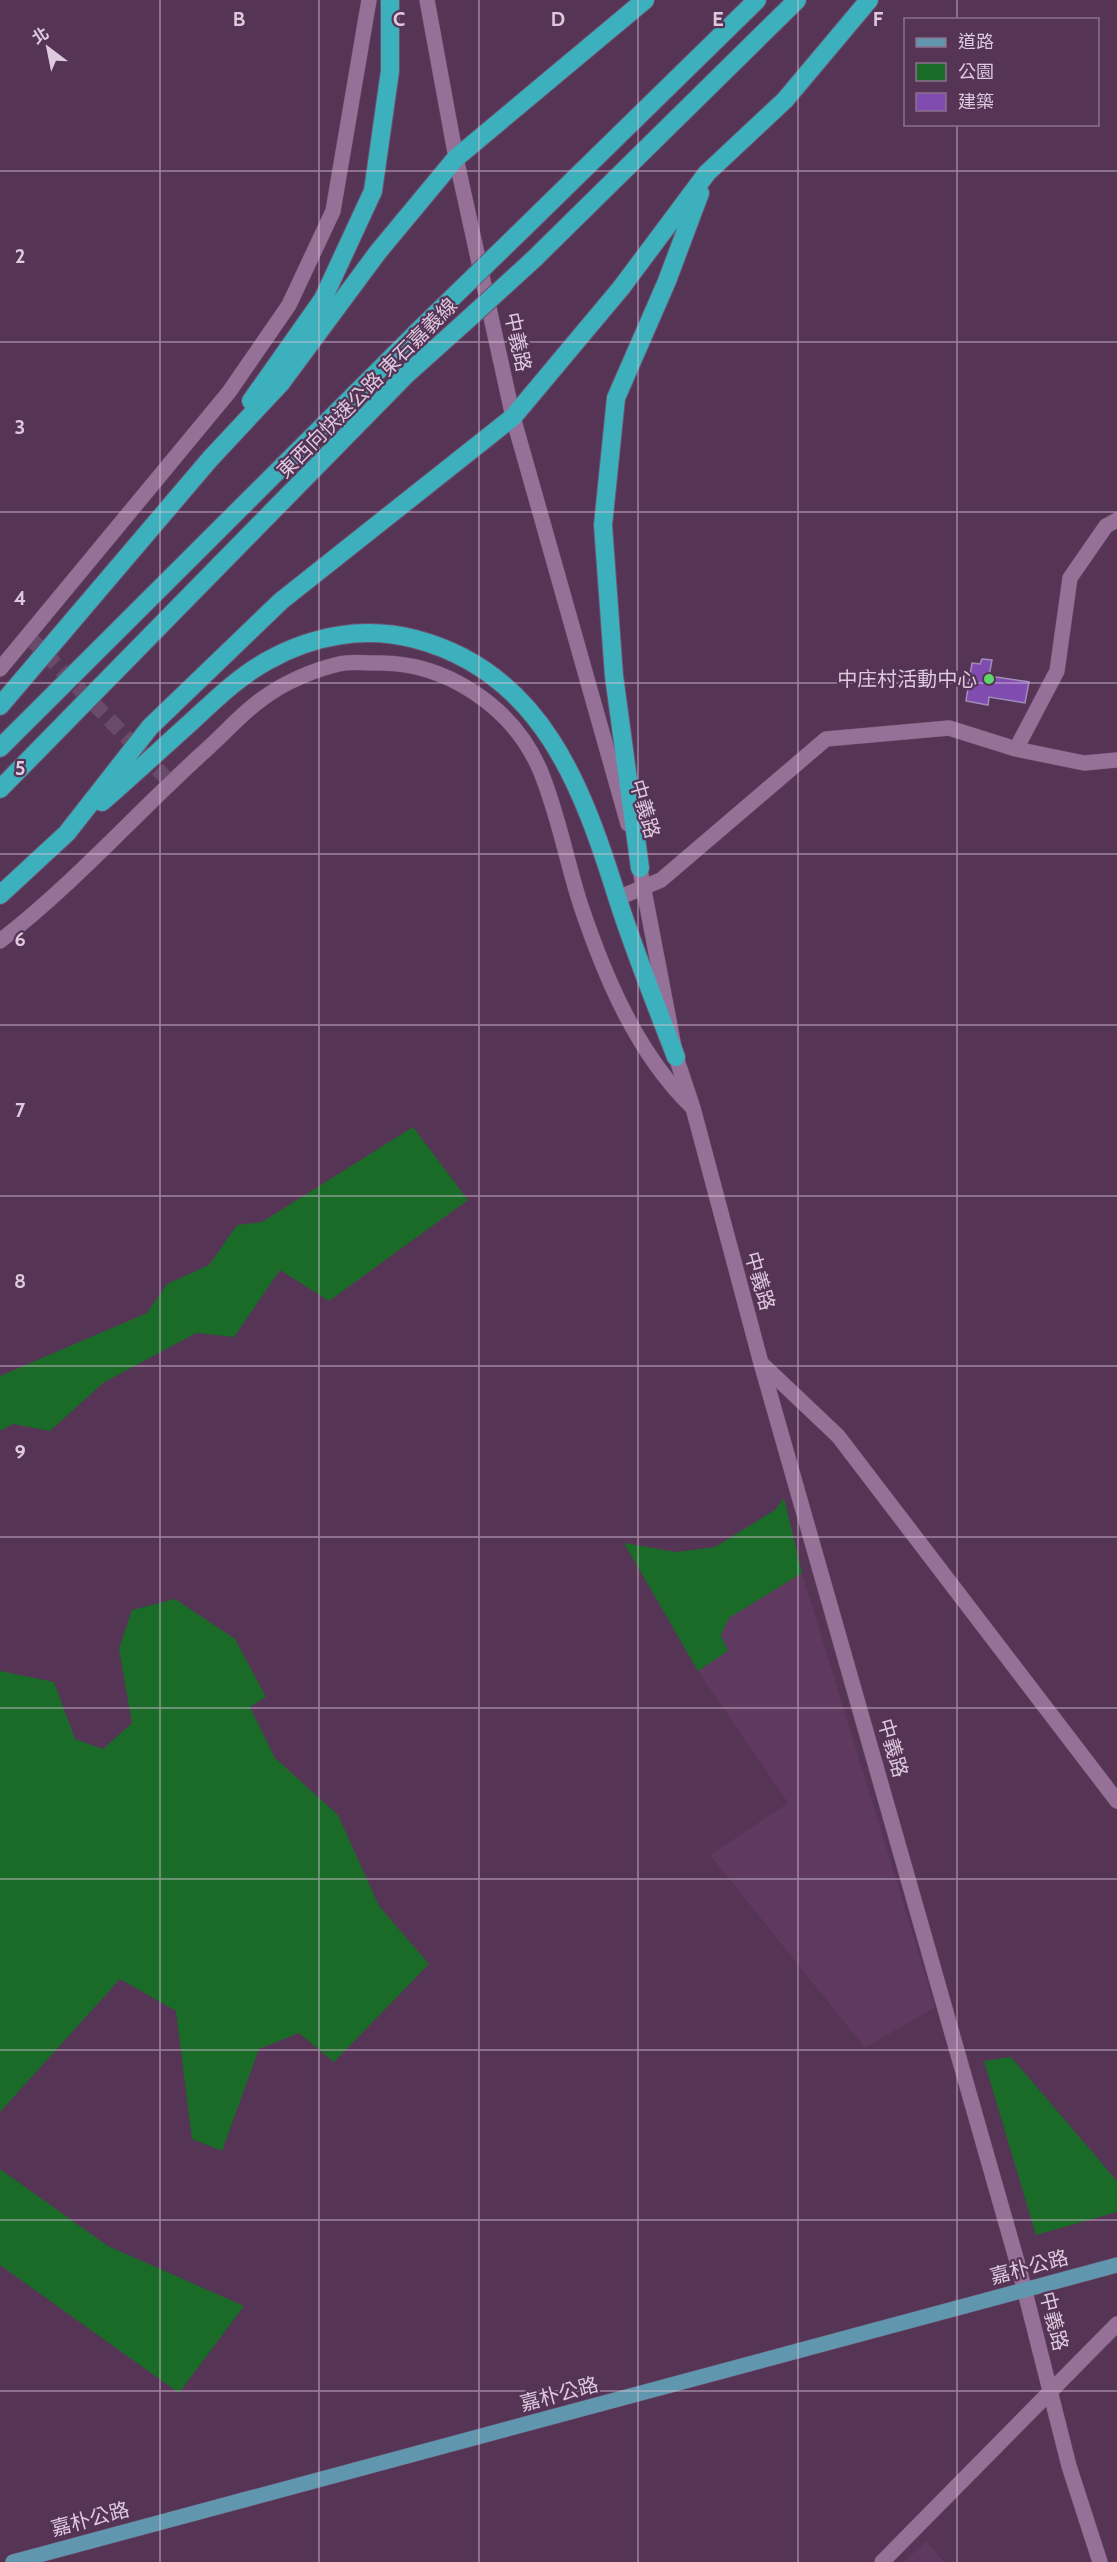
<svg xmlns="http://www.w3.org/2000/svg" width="1117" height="2562" viewBox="0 0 1117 2562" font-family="Cabin,'Noto Sans TC',sans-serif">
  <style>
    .built { fill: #603961 }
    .green { fill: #1b6b28 }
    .building { fill: #804caf; stroke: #a18cba; stroke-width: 1.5 }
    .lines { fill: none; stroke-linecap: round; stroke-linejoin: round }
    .minor-tunnel { stroke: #6a4a6a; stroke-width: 15; stroke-dasharray: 15 8; stroke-linecap: butt }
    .minor-casing { stroke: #6e526f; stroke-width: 16 }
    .major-casing { stroke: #6e526f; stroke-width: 16 }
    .highway-casing { stroke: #6e526f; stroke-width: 20 }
    .minor { stroke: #967197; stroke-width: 15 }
    .major { stroke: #6097ae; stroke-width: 15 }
    .highway { stroke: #3cb0bd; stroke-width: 18 }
    .highway-bridge-casing { stroke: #6e526f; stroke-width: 20; stroke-linecap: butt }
    .highway-bridge { stroke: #3cb0bd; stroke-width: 18 }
    .grid { fill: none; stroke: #dec9de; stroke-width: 1.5; stroke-opacity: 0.55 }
    .poi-dot { fill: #5ed56c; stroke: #553456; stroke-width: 2 }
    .labels { text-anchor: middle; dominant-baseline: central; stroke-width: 4.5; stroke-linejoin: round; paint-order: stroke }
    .street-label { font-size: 20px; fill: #dec9de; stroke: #553456 }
    .poi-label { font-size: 20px; fill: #dec9de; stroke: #553456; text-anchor: end }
    .grid-label { font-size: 20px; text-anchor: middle; font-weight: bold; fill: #dec9de; stroke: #553456; stroke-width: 4.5; stroke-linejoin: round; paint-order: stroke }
  </style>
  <rect width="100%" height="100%" fill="#553456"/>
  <path class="built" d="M802,1573L935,2007L865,2048L710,1855L788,1803L698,1671L728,1651L721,1635L729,1618Z
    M926,2541L944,2562H904Z"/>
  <path class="green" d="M413,1127L468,1200L329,1301L280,1270L234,1337L196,1333L103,1383L50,1431L13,1424L0,1431V1376L147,1313L167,1284L209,1265L237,1225L262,1222Z
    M784,1498L802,1573L729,1618L721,1635L728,1651L698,1671L624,1543L676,1552L715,1547L775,1510Z
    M175,1599L235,1639L266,1697L250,1707L275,1758L338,1815L379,1906L429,1964L334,2062L299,2033L259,2049L222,2151L192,2139L176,2011L120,1979L0,2112V1671L54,1682L75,1739L103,1749L132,1723L119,1649L132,1610Z
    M1011,2057L1117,2181V2212L1036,2235L984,2061Z
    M0,2169L108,2246L244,2306L179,2393L0,2265Z"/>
  <path class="building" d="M982,659L992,660L989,676L1029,682L1025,703L989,697L988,705L966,701L972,663L980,664Z"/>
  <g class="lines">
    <path class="minor-tunnel" d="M29,637L170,782"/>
    <g class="minor-casing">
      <path id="minor" d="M427,0L456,158L513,417L628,824
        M0,669L229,392L289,305L333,211L369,0
        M1016,749L1057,671L1070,578L1106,526L1117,520
        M638,859L676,1057L693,1108L761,1363L1020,2272L1069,2466L1100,2562
        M618,898L661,880L826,739L949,728L1016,749L1084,763L1117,760
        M0,941C75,883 137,812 207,749C225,733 242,713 262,699C283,683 313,670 339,664C351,661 364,663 376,663C445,661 513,707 540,770C558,813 566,859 580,903C604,975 636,1052 691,1106
        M762,1364L838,1436L1117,1801
        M882,2562L1117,2324"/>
    </g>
    <g class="major-casing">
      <path id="major" d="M13,2562L1117,2265"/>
    </g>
    <g class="highway-casing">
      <path id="highway" d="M525,227L757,0
        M535,258L797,0
        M251,401L323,299L373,191L390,71V0
        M0,706L210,459L281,383L378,252L456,158L645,0
        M0,748L415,334
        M0,789L407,374L465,322
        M102,802C132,776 161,749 190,723C214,701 238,677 267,661C313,635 365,626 415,639C542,672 583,788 618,900C635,953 656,1005 676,1057
        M640,868L614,676L603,525L616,398L667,281L700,193
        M0,895L67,833L150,727L281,601L513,417L621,288L707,173L785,100L869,0"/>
    </g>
    <use href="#minor" class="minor"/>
    <use href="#major" class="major"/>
    <use href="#highway" class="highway"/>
    <g class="highway-bridge-casing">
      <path id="highway-bridge" d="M465,322L535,258
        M415,334L525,227"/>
    </g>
    <use href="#highway-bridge" class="highway-bridge"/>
  </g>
  <path class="grid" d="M160,0V2562M319,0V2562M479,0V2562M638,0V2562M798,0V2562M957,0V20M957,124V2562M0,171H1117M0,342H1117M0,512H1117M0,683H1117M0,854H1117M0,1025H1117M0,1196H1117M0,1366H1117M0,1537H1117M0,1708H1117M0,1879H1117M0,2050H1117M0,2220H1117M0,2391H1117"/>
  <circle class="poi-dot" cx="989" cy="679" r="6"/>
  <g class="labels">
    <g class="street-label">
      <text transform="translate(518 342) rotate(78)">中義路</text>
      <text transform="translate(367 388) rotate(-45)">東西向快速公路 東石嘉義線</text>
      <text transform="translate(645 809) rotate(74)">中義路</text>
      <text transform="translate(760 1281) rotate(74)">中義路</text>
      <text transform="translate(893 1748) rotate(74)">中義路</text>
      <text transform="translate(1029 2267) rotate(-15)">嘉朴公路</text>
      <text transform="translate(1054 2321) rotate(76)">中義路</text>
      <text transform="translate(559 2394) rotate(-15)">嘉朴公路</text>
      <text transform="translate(90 2519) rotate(-15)">嘉朴公路</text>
    </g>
    <g class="poi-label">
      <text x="977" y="679">中庄村活動中心</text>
    </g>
  </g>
  <g class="grid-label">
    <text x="239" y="26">B</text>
    <text x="399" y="26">C</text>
    <text x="558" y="26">D</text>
    <text x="718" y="26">E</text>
    <text x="878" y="26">F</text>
    <text x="20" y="263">2</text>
    <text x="20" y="434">3</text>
    <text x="20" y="605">4</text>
    <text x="20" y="775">5</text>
    <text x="20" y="946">6</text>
    <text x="20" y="1117">7</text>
    <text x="20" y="1288">8</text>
    <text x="20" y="1459">9</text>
  </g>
  <rect x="904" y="18" width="195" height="108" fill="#553456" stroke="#8c708c" stroke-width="1.5"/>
  <rect x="916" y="38" width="30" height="9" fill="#6097ae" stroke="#8c708c" stroke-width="1.5"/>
  <text x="958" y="48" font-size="18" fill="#dec9de">道路</text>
  <rect x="916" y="63" width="30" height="18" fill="#1b6b28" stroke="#8c708c" stroke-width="1.5"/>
  <text x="958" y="78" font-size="18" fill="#dec9de">公園</text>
  <rect x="916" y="93" width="30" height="18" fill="#804caf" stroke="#8c708c" stroke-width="1.5"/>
  <text x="958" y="108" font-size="18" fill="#dec9de">建築</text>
  <g transform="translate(48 48) rotate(328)" stroke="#553456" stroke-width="4.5" paint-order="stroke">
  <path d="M0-4.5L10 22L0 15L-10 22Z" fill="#dec9de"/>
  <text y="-9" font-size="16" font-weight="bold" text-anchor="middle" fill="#dec9de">北</text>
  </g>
</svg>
